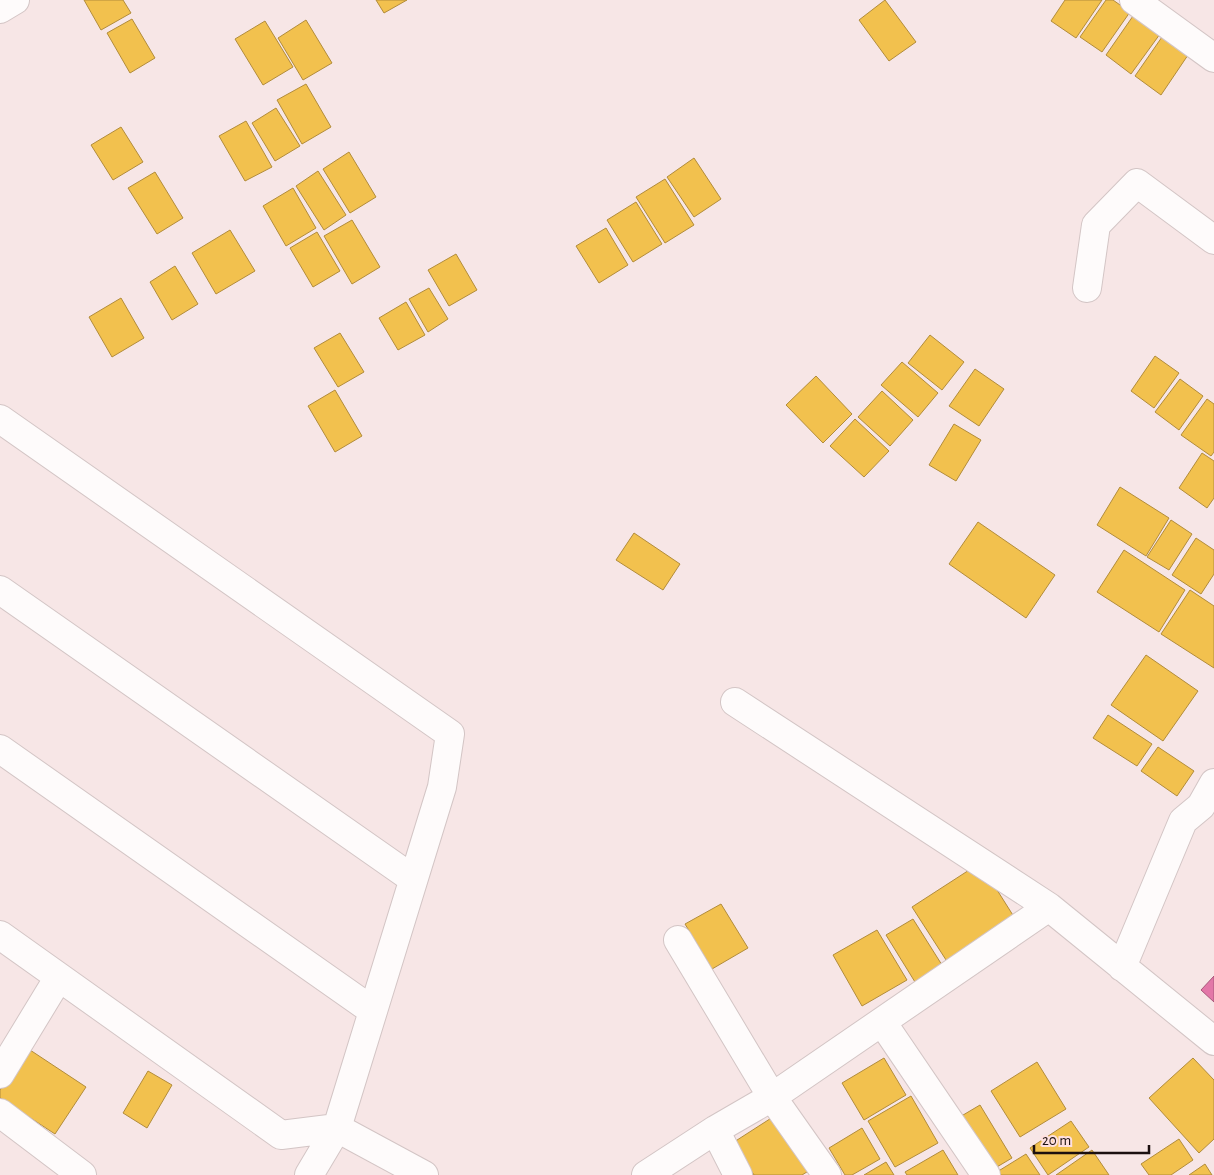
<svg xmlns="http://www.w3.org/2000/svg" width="1214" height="1175" viewBox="0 0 1214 1175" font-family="'Alegreya Sans',sans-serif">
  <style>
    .homes { fill: #f2c14e; stroke: #b28c3b }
    .health { fill: #e377a8; stroke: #a7587a }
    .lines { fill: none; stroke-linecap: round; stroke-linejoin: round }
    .minor-casing { stroke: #d3c5c5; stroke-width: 30 }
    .tertiary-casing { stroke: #d3c5c5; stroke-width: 30 }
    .minor { stroke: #fefbfb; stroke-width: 28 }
    .tertiary { stroke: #fefbfb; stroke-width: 28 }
  </style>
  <rect width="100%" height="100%" fill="#f7e6e6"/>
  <path class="homes" d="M84,0H123L131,13L101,30Z
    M376,0H407L384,13Z
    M885,0L916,42L889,61L859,20Z
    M1065,0H1102L1076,38L1051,21Z
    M1106,0H1113L1130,12L1102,52L1080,37Z
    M1133,16L1160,34L1131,74L1106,55Z
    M132,19L155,58L130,73L107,33Z
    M306,20L332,63L303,80L278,38Z
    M265,21L293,67L263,85L235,39Z
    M1162,37L1188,55L1161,95L1135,76Z
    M306,84L331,127L302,144L277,100Z
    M276,108L300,146L275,161L252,123Z
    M246,121L272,167L245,181L219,136Z
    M121,127L143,162L113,180L91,145Z
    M349,152L376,197L350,213L323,169Z
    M694,158L721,199L694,217L667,177Z
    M318,171L346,215L324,230L296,186Z
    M155,172L183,218L157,234L128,188Z
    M665,179L694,225L665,243L636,197Z
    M293,188L316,228L286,246L263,206Z
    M636,202L662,244L633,262L607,220Z
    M352,220L380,267L352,284L324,236Z
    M606,228L628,265L599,283L576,246Z
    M230,230L255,271L216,294L192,253Z
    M317,232L340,271L313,287L290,248Z
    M456,254L477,290L449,306L428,270Z
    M175,266L198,304L172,320L150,282Z
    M429,288L448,319L428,332L409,299Z
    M121,298L144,338L112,357L89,317Z
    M406,302L425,335L398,350L379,318Z
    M340,333L364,372L338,387L314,348Z
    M930,335L964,362L942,390L908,363Z
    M1155,356L1179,373L1154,408L1131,391Z
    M902,362L938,393L918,417L881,385Z
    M975,369L1004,389L979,426L949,406Z
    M816,376L852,414L823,443L786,405Z
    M1180,379L1203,396L1179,430L1155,412Z
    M335,390L362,436L335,452L308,406Z
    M882,391L913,420L890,446L858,417Z
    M1207,399L1214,404V452L1211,456L1181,435Z
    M855,419L889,451L864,477L830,446Z
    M954,424L981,440L956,481L929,465Z
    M1202,453L1214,461V498L1207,508L1179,488Z
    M1120,487L1169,518L1146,556L1097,525Z
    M1171,520L1192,534L1169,570L1147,557Z
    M978,522L1055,575L1026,618L949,564Z
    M634,533L680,564L663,590L616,560Z
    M1196,538L1214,550V574L1201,594L1172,575Z
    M1124,550L1185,590L1159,632L1097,592Z
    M1190,590L1214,606V668L1161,634Z
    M1146,655L1198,691L1163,741L1111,705Z
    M1108,715L1152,744L1137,766L1093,738Z
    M1158,747L1194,771L1177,796L1141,771Z
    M980,863L1016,920L948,963L912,907Z
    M721,904L748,948L712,969L685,924Z
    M913,919L942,965L915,982L886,935Z
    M877,930L907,980L862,1006L833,955Z
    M27,1048L86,1087L55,1134L0,1098V1090Z
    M884,1058L906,1095L864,1120L842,1083Z
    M1193,1058L1214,1080V1139L1199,1153L1149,1098Z
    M1037,1062L1066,1109L1020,1137L991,1091Z
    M148,1071L172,1085L147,1128L123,1113Z
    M911,1096L938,1143L895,1167L868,1121Z
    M980,1105L1012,1158L985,1174L953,1121Z
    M776,1115L810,1170L802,1175H754L734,1142Z
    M1071,1121L1089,1147L1048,1175L1030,1148Z
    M862,1128L880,1159L852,1175H845L829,1148Z
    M1179,1139L1193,1160L1171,1175H1149L1141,1164Z
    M943,1150L958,1175H907L905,1172Z
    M1092,1150L1109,1175H1056Z
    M1026,1154L1040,1175H992Z
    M886,1162L894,1175H864Z
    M1205,1164L1212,1175H1189Z"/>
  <path class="health" d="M1214,976V1002L1201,990Z"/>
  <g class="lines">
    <g class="minor-casing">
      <path id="minor" d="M1134,0L1214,58
        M1087,288L1096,225L1137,183L1214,240
        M0,419L450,734L442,787L337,1128L309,1175
        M0,590L413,879
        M735,702L1049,907L1214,1041
        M0,749L373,1011
        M0,935L281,1135L337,1128L424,1175
        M678,940L772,1097L827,1175
        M1122,967L1183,821L1201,806L1214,783
        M882,1022L986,1175
        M0,1074L59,977
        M0,1113L82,1175
        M715,1130L738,1175
        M646,1175L715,1130L772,1097L1049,907"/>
    </g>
    <g class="tertiary-casing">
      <path id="tertiary" d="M0,9L15,0"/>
    </g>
    <use href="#minor" class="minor"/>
    <use href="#tertiary" class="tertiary"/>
  </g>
  <path d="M1034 1145v8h115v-8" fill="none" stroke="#1b0f0f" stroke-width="2.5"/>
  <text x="1042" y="1145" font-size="15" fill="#1b0f0f" stroke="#fee0df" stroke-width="4" paint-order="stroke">20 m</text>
</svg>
